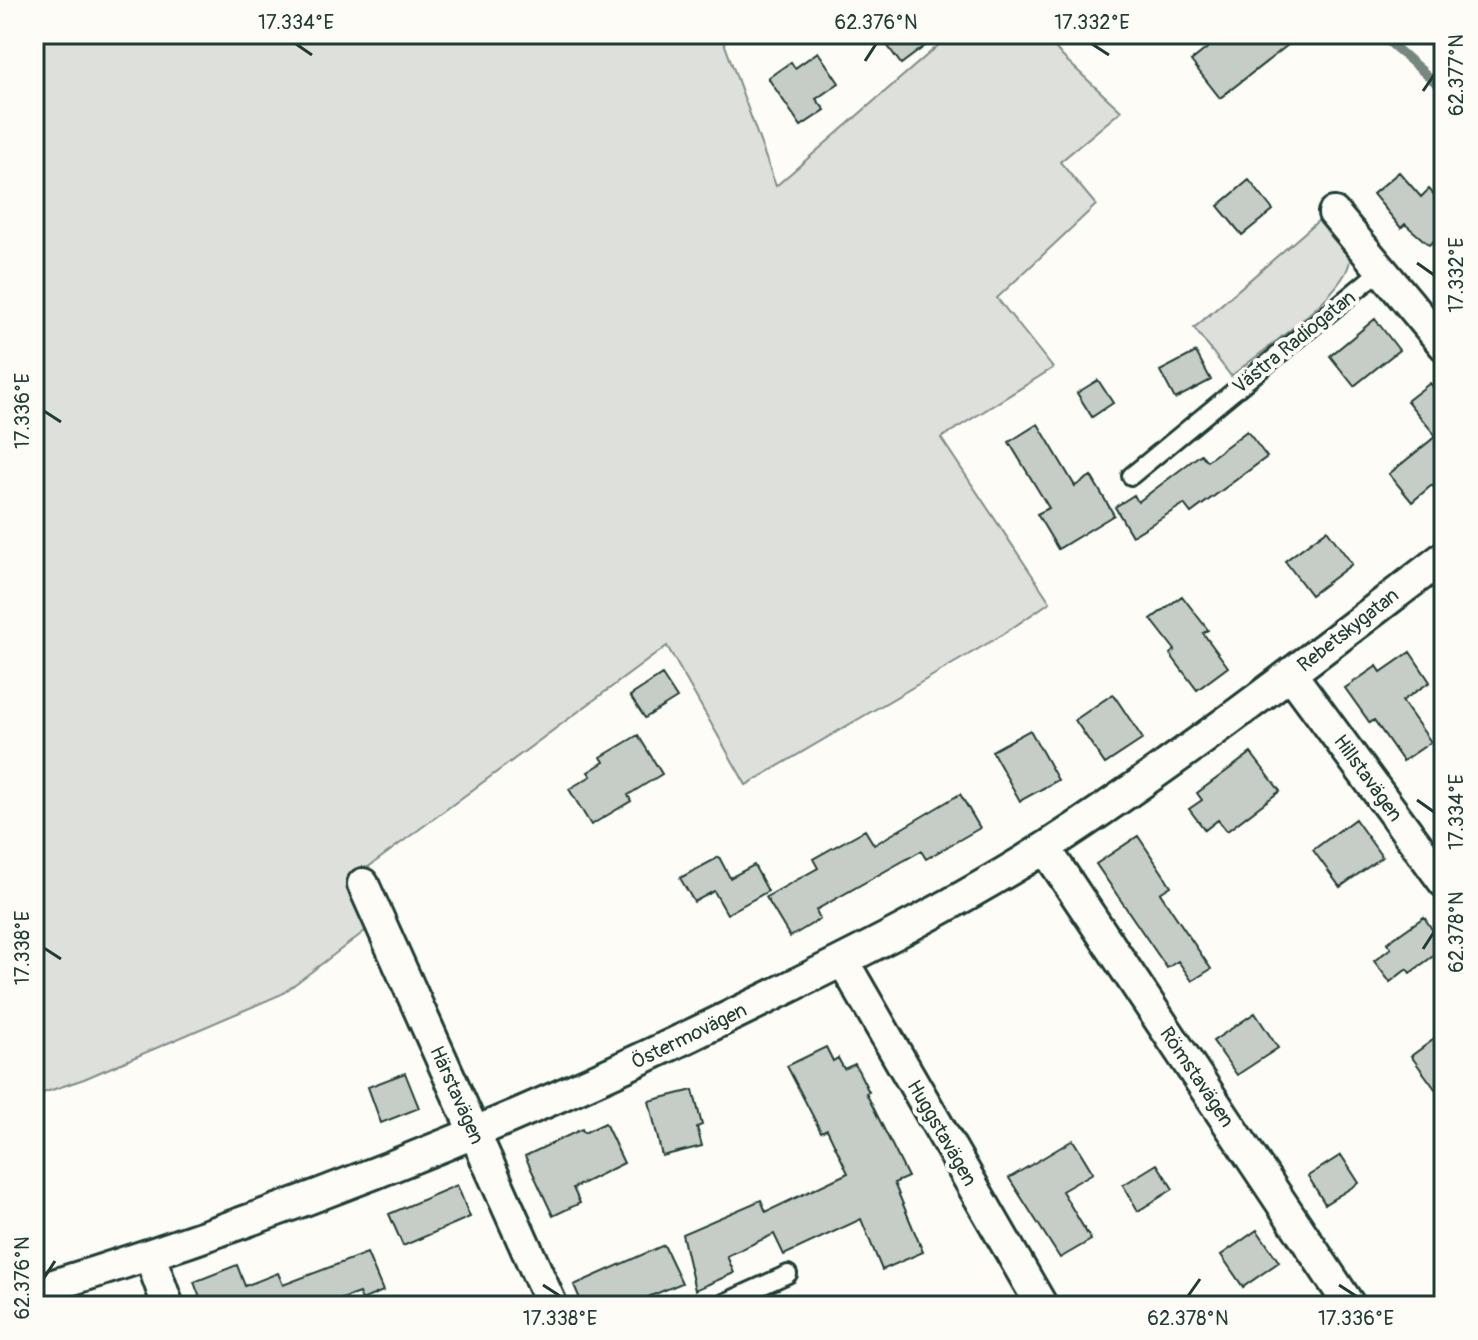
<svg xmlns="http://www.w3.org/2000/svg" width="1478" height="1340" viewBox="0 0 1478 1340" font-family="Pangolin,sans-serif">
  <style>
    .green { fill: #dde0db; stroke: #7e8e88; stroke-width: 2 }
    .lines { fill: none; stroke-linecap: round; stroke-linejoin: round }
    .stream { stroke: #75877f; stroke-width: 9 }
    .building { fill: #c6cdc7; stroke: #1f3d34; stroke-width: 2 }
    .service-casing { stroke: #1f3d34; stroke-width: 22 }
    .minor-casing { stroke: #1f3d34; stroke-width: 36 }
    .service { stroke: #fdfcf7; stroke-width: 16 }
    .minor { stroke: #fdfcf7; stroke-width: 30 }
    .ticks { fill: none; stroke: #1f3d34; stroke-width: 3 }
    .labels { text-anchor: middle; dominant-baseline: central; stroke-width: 8; stroke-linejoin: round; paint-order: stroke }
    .street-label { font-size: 20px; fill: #1f3d34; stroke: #fdfcf7 }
    .neatline { fill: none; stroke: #1f3d34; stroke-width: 3 }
    .ticks-label { font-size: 20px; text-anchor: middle; fill: #1f3d34 }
  </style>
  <rect width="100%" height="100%" fill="#fdfcf7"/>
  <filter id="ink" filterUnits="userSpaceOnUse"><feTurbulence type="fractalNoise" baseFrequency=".0125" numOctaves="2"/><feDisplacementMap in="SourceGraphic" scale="16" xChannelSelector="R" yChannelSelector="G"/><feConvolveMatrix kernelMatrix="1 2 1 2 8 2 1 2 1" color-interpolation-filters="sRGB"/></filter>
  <g filter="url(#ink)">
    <path class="green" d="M34,34H721L776,186L941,43L935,34H1044L1062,56L1121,111L1060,162L1096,205L997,298L1053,368L941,438L1050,602L1002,635L746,785L667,646L367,868L349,877L369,928L282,994L84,1079L34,1096Z
      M1326,214C1335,227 1349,242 1350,258C1350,292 1258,354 1231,376L1194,328Z"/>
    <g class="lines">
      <path class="stream" d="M1380,34L1444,90"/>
    </g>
    <path class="building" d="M879,34H941L901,64Z
      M1225,34H1302L1220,98L1191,61Z
      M818,52L839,83L816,99L825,110L801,126L768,78L791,62L795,68Z
      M1399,172L1421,197L1429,189L1444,206V232L1429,245L1405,224L1401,228L1373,194Z
      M1249,180L1273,210L1242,235L1218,206Z
      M1375,319L1399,350L1354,386L1330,356Z
      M1196,352L1211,380L1175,399L1160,371Z
      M1098,380L1113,403L1092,417L1077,393Z
      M1430,383L1444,399V500L1432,485L1412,502L1389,474L1436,436L1407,401Z
      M1038,424L1075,486L1091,476L1114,515L1058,549L1037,514L1049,508L1009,442Z
      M1247,431L1267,457L1191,513L1184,504L1132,536L1115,507L1134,495L1138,502L1201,454L1207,461Z
      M1327,530L1352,564L1311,595L1285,561Z
      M1182,596L1208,630L1203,633L1228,667L1197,690L1170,654L1175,650L1151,619Z
      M1410,652L1430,682L1402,701L1431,742L1403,761L1374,720L1370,723L1345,688L1377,666L1381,672Z
      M662,675L677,698L645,718L630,696Z
      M1113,694L1143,739L1105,764L1075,720Z
      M1030,730L1058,780L1020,801L992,751Z
      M638,735L662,774L628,795L631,801L591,825L569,789L591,776L588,772L604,762L601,757Z
      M1251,753L1280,791L1227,831L1218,820L1205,830L1189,809L1202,800L1197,793Z
      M960,794L980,828L926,859L921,851L816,910L820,919L790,937L766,897L818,868L813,859L865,830L874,845Z
      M1355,819L1382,857L1340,887L1313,850Z
      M1138,836L1171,886L1160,893L1211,969L1192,981L1178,961L1167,968L1096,864Z
      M719,857L730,878L754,865L768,891L727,914L714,891L694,902L680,878Z
      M1424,917L1444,948L1410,973L1407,969L1390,982L1374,961L1391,948L1387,943Z
      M1255,1013L1278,1048L1237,1075L1213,1041Z
      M1444,1032V1101L1411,1056Z
      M826,1047L833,1061L838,1058L844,1069L855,1064L869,1092L866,1093L908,1177L894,1183L923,1252L882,1270L861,1219L784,1255L774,1234L727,1256L734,1273L695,1290L682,1234L761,1200L766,1212L848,1173L827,1129L821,1132L787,1066Z
      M405,1073L419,1108L381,1123L368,1087Z
      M693,1090L702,1125L697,1127L702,1146L662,1156L649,1101Z
      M605,1123L624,1163L573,1188L580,1203L553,1216L525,1156L582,1129L584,1133Z
      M1073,1140L1093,1173L1062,1191L1091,1240L1060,1258L1009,1178Z
      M1341,1155L1359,1183L1325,1204L1308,1176Z
      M1157,1164L1173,1189L1138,1211L1123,1185Z
      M457,1185L470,1217L403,1246L389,1214Z
      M1257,1230L1279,1262L1243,1287L1221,1255Z
      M664,1245L682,1283L648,1297L652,1306H583L574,1285Z
      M367,1253L383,1291L362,1300L359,1293L322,1306H203L194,1282L237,1265L245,1286L278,1273L283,1285Z"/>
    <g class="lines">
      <g class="service-casing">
        <path id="service" d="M1131,476L1381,270
          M717,1306L788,1274"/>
      </g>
      <g class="minor-casing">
        <path id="minor" d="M1334,213L1444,345
          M1291,674L1444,882
          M1045,848L1350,1306
          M363,884L552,1306
          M843,961L1042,1306
          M150,1256L168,1306
          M34,1291C281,1217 519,1121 751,1006C851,957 954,906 1048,846C1185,757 1314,656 1444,557"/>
      </g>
      <use href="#service" class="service"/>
      <use href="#minor" class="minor"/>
    </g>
  </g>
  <path class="ticks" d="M296,44L312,55M1092,44L1109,55M865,61L876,44M1423,91L1434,75M1417,263L1434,275M44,411L61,422M1417,800L1434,812M44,948L61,959M1423,949L1434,932M44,1278L55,1261M543,1285L560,1296M1339,1285L1356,1296M1188,1296L1200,1279"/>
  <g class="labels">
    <g class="street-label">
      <text transform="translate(1294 342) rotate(-39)">Västra Radiogatan</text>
      <text transform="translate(1348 630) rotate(-38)">Rebetskygatan</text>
      <text transform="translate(1368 778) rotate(54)">Hillstavägen</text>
      <text transform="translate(689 1036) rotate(-26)">Östermovägen</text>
      <text transform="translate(1197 1077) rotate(56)">Römstavägen</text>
      <text transform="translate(457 1095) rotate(66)">Härstavägen</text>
      <text transform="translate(942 1133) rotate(60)">Huggstavägen</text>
    </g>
  </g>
  <rect width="1478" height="1340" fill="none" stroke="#fdfcf7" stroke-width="88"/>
  <rect x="44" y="44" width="1390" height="1252" class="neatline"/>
  <g class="ticks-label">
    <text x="296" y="29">17.334°E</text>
    <text x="876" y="29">62.376°N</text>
    <text x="1092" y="29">17.332°E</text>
    <text transform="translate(1456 75) rotate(-90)" y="7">62.377°N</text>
    <text transform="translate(1456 275) rotate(-90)" y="7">17.332°E</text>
    <text transform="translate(22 411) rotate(-90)" y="7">17.336°E</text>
    <text transform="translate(1456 812) rotate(-90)" y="7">17.334°E</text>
    <text transform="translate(1456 932) rotate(-90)" y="7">62.378°N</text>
    <text transform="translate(22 948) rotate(-90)" y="7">17.338°E</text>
    <text transform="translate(22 1278) rotate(-90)" y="7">62.376°N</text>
    <text x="560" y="1325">17.338°E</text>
    <text x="1188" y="1325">62.378°N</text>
    <text x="1356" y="1325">17.336°E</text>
  </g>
</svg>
